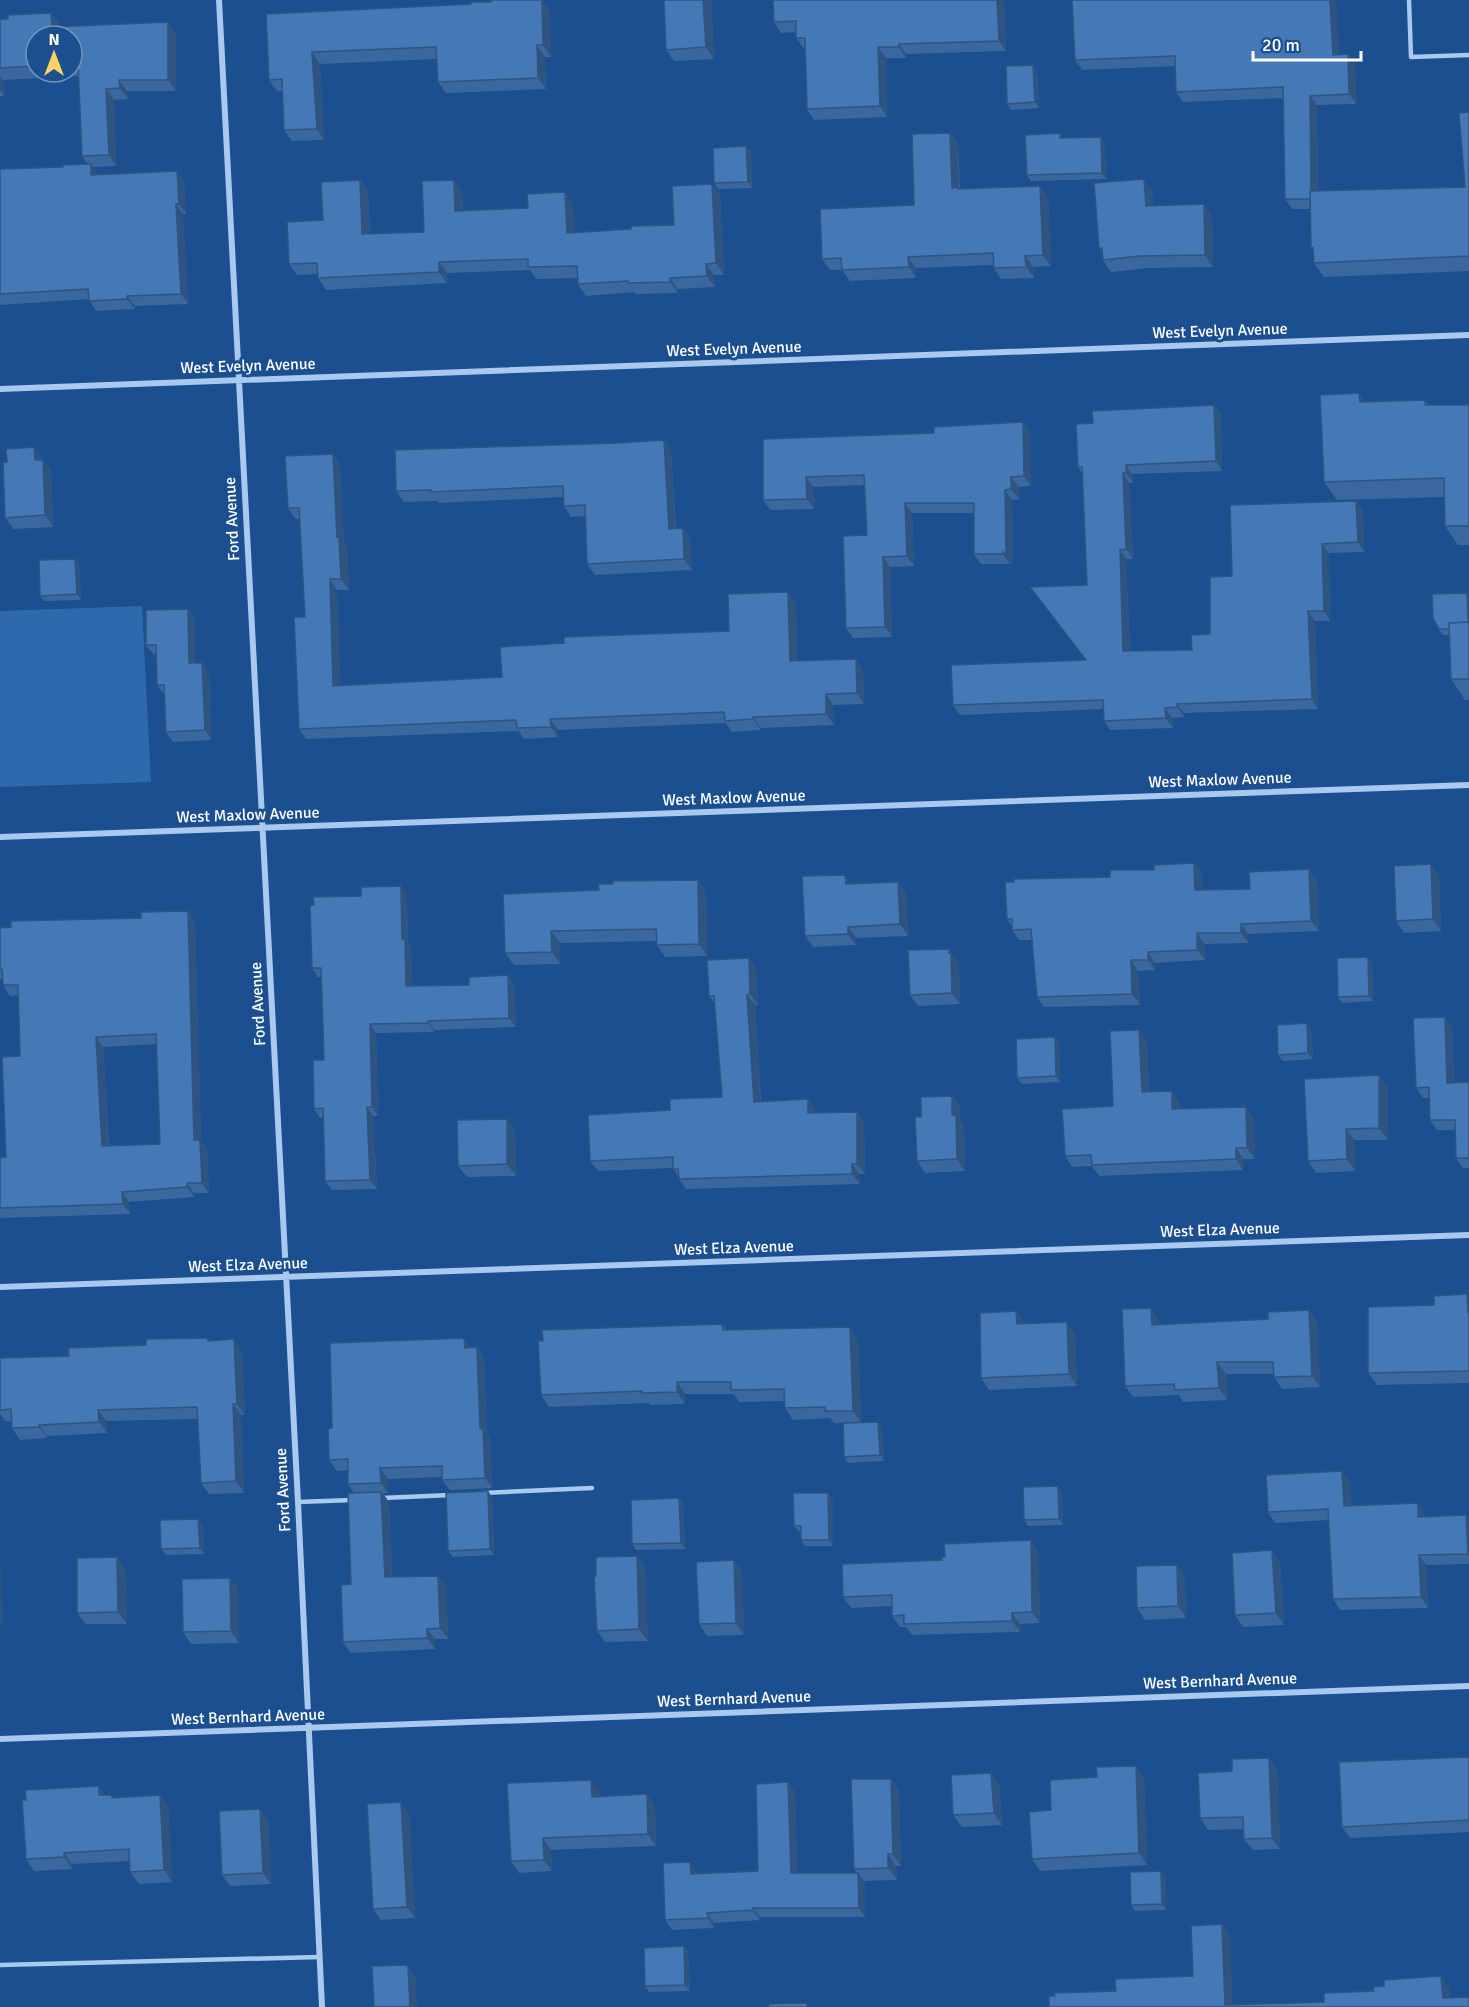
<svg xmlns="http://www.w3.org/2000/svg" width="1469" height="2007" viewBox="0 0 1469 2007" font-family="Signika,sans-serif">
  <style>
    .green { fill: #2e69ad }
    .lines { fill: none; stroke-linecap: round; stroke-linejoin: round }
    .lane { stroke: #a9c9ee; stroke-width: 4.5 }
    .street { stroke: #a9c9ee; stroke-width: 6 }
    .wall { fill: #3a679d; fill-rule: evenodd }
    .shaded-wall { fill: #305480 }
    .building { fill: #4478b7; stroke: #305480; stroke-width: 1.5; fill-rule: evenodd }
    .labels { text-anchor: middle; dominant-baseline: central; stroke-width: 6; stroke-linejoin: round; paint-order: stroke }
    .street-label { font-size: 16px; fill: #fff; stroke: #1b4f8f }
  </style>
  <rect width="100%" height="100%" fill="#1b4f8f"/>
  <path class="green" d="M142,606L151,782L0,787V611Z"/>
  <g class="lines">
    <path class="lane" d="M1409,0L1411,57L1469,55
      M483,1493L592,1488
      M382,1498L451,1495
      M298,1502L352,1500
      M0,1965L320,1957"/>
    <path class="street" d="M219,0L298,1502L322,2007
      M0,389L1469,335
      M0,837L1469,785
      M0,1287L1469,1235
      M0,1739L1469,1686"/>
  </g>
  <path class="wall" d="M664,0H711L714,59L674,61L666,50Z
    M773,0H1004L1006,51L906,54V58H886L887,117L814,120L807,109L805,49H804L796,38V32L781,33L774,22Z
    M1072,0L1339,55L1355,64L1356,104L1317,105L1318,191L1465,187L1469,112V271L1324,277L1314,263L1313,249L1311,247L1310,209H1292L1285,199L1283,98L1183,102L1176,92V66L1082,70L1075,60Z
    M471,4L550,10L551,57H545L546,89L446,93L438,82L437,59L320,64L324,140L292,141L284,130L282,91H277L269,80L266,14Z
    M51,13L59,24V27L176,33V91H127L128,99L114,100L116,166L93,167L98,175L184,182L186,214H183L188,304L135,306V309L96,311L89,299L0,305V169L63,167L88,164L82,156L79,76L3,80L4,96H0V19ZM36,36H72V72H36Z
    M1033,65L1037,71L1039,108L1011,110L1007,104Z
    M950,133L958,144L960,189L1040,186L1048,197L1051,266L1033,267L1034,278L1001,279L994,268L993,265L916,268V278L850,281L842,270H830L822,259L914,205Z
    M1064,138L1105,143L1106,179L1031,181L1027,175Z
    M746,146L751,152L752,188L718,189L714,183Z
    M360,180L368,192L370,234L424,232L462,192L463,210L528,208L573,204L574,233L674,225L712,184L720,195L724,275H714L715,287L678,289V293L636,294L634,292L586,296L578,284V278L536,279L530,270L447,273V283L326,290L318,278V274L297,275L289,264L323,220Z
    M1152,191L1153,205L1212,216L1213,267L1148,268L1111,272L1103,260L1102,253L1099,248Z
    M1425,400L1429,405H1469V545H1458L1445,526L1444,497L1337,500L1324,482L1365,402Z
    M1214,405L1221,414L1222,471L1132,474L1133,483H1129L1133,559H1126L1130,651L1192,650L1210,634L1232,576L1363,511L1364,552L1329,553L1330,621H1315L1318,709L1184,713V717L1172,718L1173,728L1110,730L1104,721L1103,709L960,715L953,705L1086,660L1030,587L1087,585L1082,474L1078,467L1093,423Z
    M1030,432L1031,486L1019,487V499L1012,500L1013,566L1010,562V564H981L974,554V513H912L914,566L890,567L892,637L853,638L846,628L867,535L864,485L813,487L814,509L770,510L763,500V439Z
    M34,447L51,471L53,527L14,529L5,518L7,462Z
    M671,450L676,528H683L690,539L692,570L595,575L587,564L585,516L571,517L564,506L563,497L439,503L437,501L404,502L396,491Z
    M340,464L344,543L347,548L349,590H337L340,686L502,677L729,631L796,603L797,661L863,670L864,704L833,705L834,725L761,728V730L732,732L726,723L558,730V737L524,739L519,731L306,739L299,729L305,617L300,519H295L288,508Z
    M75,559L79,564L81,600L44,601L40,596Z
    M1469,596V700H1465L1451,679L1449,635H1443L1439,629Z
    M188,609L195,619V663H202L209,672L211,740L173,742L166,732L164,694L157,685L156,654H153L146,645Z
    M1194,863L1202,873V890L1250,889L1309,869L1317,880L1319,931L1248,934V943L1204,944L1205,960L1155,963V970L1138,971L1140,1005L1044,1007L1037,997L1032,940H1019L1012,930V927L1007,919L1110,877Z
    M1431,864L1439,876L1441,931L1404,933L1396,921Z
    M698,880L706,892L707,956L665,957L657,945V941L560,943V964L514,965L505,953L599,890L613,884Z
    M898,882L906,894L908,936L856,938V945L813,947L805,936L851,883Z
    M401,886L407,895L408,944L411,948L412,986L469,985L508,975L514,984L516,1027L434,1030V1032L376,1033L378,1116H373L377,1189L332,1190L325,1181L323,1118H320L314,1109L324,1060L321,977H318L312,968Z
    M188,911L195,921L201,1140L207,1150L209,1193H194V1197L129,1202L130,1214L0,1218V1158L6,1157L20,1056L18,995L10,996L3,985V979H0V928L141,918ZM157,1044L160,1144L109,1146L103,1047Z
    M1368,957L1372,963L1373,1001L1342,1003L1338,997Z
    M957,960V963L959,965L960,1004L918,1006L910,995Z
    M756,969L758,1005H755L761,1101L808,1099L815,1110V1113L857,1112L864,1123L865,1174H859L860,1184L686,1189L679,1179L678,1176L673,1168L598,1171L590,1161L670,1110L722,1097L715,1004L709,996Z
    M1452,1027L1454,1083L1469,1082V1168H1463L1456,1158L1455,1130H1437L1430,1120L1429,1098H1423L1416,1088Z
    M1311,1029L1313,1059L1283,1061L1278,1055Z
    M1139,1030L1147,1041L1149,1091L1179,1102L1180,1109L1254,1118L1255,1159H1243V1170L1099,1176L1092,1166L1072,1167L1065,1156L1113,1106Z
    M1059,1043L1060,1082L1022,1084L1017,1078Z
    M1388,1087V1140H1354L1355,1171L1316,1173L1308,1161Z
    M952,1096L960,1108V1121L964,1127L965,1171L925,1173L917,1161L921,1117Z
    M507,1119L515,1130L516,1176L467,1177L458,1166Z
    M1469,1297V1383L1377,1385L1368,1373L1434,1305Z
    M1309,1310L1317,1322L1320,1387L1282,1389L1274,1377V1374H1226L1227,1400L1183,1402L1179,1395L1133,1397L1125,1386L1159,1320V1325L1268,1319Z
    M722,1324L727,1330L858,1338L861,1422H878L882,1428L884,1461L848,1463L844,1457L861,1422L834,1423L830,1418L793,1420L785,1408L784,1401L739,1402L734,1394H685V1404L650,1405L649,1403L549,1407L541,1395Z
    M1075,1334L1077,1386L989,1390L981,1378Z
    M464,1338L471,1348L477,1347L484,1358L487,1435L490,1439L492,1488L450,1490L442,1480V1477L388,1479V1493H383L389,1502L392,1577L438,1576L446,1586L448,1639H435V1649L351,1653L343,1642L351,1584L354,1493L348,1484V1470L337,1471L329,1460L332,1428Z
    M210,1341L242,1351L245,1415H241L244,1493L209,1494L201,1483L198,1419L106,1421L107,1433L47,1436V1438L20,1440L12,1428V1421H5L0,1414V1358L69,1356L146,1345Z
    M1350,1481L1351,1505L1425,1514V1517L1469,1519V1564L1426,1565L1428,1608L1340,1610L1333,1599L1329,1520L1275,1523L1268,1512Z
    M1062,1492L1063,1525L1028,1526L1024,1520Z
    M492,1497L494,1555L453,1557L448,1551Z
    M679,1498L683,1504L685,1549L636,1550L632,1544Z
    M833,1499V1546H805L801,1540V1531H798L794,1526Z
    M203,1525L204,1554L166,1555L161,1549Z
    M1031,1540L1038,1551L1040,1623L1020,1624V1632L912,1635L906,1627H900L892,1616V1606L851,1608L843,1597L942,1560L945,1557Z
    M1272,1550L1280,1562L1284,1625L1243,1627L1235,1615Z
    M637,1556L645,1568L648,1641L605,1642L597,1631L596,1576Z
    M117,1557L125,1569L127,1624H86L77,1613Z
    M734,1560L742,1571L744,1635L707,1636L699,1624Z
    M1185,1577L1186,1618L1145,1620L1137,1608Z
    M230,1578L238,1589L239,1643L191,1644L183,1632Z
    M1469,1757V1832L1350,1838L1342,1827Z
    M1277,1770L1280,1849L1253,1850L1244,1839V1829L1208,1830L1200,1818Z
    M1144,1777L1147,1865L1040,1871L1032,1859L1051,1810Z
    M891,1779L899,1791L901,1866H896L897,1880L864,1881L865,1883V1917H760V1920L714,1923V1928L672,1930L665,1920L690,1862L697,1873L758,1871L795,1792L797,1873H857L854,1869Z
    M999,1784L1002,1825L962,1827L953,1815Z
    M600,1792V1797L655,1806L656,1846L551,1850L552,1871L519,1873L511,1861Z
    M105,1795H112L114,1798L160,1795L168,1807L172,1882L139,1884L130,1872V1861L72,1864V1869L34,1871L26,1859Z
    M409,1813L415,1918L381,1920L373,1909Z
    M268,1821L271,1884L230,1886L222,1875Z
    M1166,1877V1910L1135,1911L1131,1905Z
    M684,1946L688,1952L690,1991L649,1992L645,1986Z"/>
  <path class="shaded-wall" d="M542,0L550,10L551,57L543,45Z
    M703,0H711L714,59L706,47Z
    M997,0H1004L1006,51L999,41Z
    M1330,0H1336L1340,65L1333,55Z
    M51,13L59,24V36L52,27Z
    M168,22L176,33V91L168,80Z
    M899,44L906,54V58L899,47Z
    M537,45L545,57L546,89L538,78Z
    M878,47L886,58L887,117L880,106Z
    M312,52L320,64L324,140L317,129Z
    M1348,54L1355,64L1356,104L1349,94Z
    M1033,65L1037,71L1039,108L1035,102Z
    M0,76L3,80L4,96L0,90Z
    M119,80L127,91L128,99L120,88Z
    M106,89L114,100L116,166L109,155Z
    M1310,96L1317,105L1318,209L1311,199Z
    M950,133L958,144L959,189L966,198L952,188Z
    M1101,137L1105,143L1106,179L1102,173Z
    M746,146L751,152L752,188L748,182Z
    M91,164L98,174V185L91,175Z
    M177,171L184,182L186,214L179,204Z
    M1144,179L1152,191L1154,217L1146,206Z
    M360,180L368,192L370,245L362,234Z
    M454,180L462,192L463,222L455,211Z
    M712,184L720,195L724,275L716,263Z
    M1040,186L1048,197L1051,266L1043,255Z
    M565,192L573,204L575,245L567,233Z
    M176,204L183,214L188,304L181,294Z
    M1204,204L1212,216L1213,267L1205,255Z
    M1025,256L1033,267L1034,278L1026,267Z
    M908,257L916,268V278L909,267Z
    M439,262L447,273V283L439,272Z
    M706,264L714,275L715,287L707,276Z
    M670,278L678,289V293L670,282Z
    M127,296L135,306V309L127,299Z
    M1359,393L1372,412L1360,402Z
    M1214,405L1221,414L1222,471L1216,461Z
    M1023,422L1030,432L1031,486L1024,476Z
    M664,440L671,450L676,540L669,529Z
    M34,447L42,459L43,472L35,460Z
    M333,454L340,464L344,543L347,548L349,590L341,579L337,537Z
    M43,460L51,471L53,527L45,515Z
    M1126,465L1132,474L1133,483L1126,473Z
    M1123,473L1129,483L1133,559L1126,549Z
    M806,477L813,487L814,509L807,499Z
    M1011,477L1019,487V499L1011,489Z
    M1005,490L1012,500L1013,566L1006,556Z
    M1356,501L1363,511L1364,552L1358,542Z
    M905,503L912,513L914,566L907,556Z
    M683,528L690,539L692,570L684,559Z
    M1322,544L1329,553L1330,621L1324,611Z
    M1120,550L1126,559L1130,660L1123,651Z
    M1003,552L1010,562V564L1003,554Z
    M883,557L890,567L892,637L885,627Z
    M75,559L79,564L81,600L77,594Z
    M330,579L337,590L341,697L333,686Z
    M788,592L796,603L797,672L790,661Z
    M1467,593L1469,596V630L1468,628Z
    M188,609L195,619V673L189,663Z
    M1308,611L1315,621L1318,709L1312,699Z
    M856,659L863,670L864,704L857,693Z
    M202,663L209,672L211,740L205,730Z
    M826,694L833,705L834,725L826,714Z
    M1177,704L1184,713V717L1177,707Z
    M1165,708L1172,718L1173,728L1166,718Z
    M753,717L761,728V730L753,719Z
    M550,719L558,730V737L551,727Z
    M1194,863L1202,873L1203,901L1195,890Z
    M1431,864L1439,876L1441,931L1433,919Z
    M1309,869L1317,880L1319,931L1311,921Z
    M845,875L853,886L846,884Z
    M698,880L706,892L707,956L699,944Z
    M898,882L906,894L908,936L900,924Z
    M401,886L407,895L408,944L411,948L413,995L406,986L402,939Z
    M188,911L195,921L201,1140L207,1150L209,1193L202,1183L194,1140Z
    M1241,924L1248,934V943L1241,933Z
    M848,927L856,938V945L848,934Z
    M551,931L560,943V964L552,952Z
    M1197,933L1204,944L1205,960L1197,950Z
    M949,949L957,960V963L959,965L960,1004L952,993Z
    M1148,952L1155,963V970L1148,960Z
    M1368,957L1372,963L1373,1001L1369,996Z
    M749,958L756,969L758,1005L750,994Z
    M1131,960L1138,971L1140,1005L1132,994Z
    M508,975L514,984L516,1027L509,1018Z
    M747,995L755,1005L761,1112L754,1102Z
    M1445,1017L1452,1027L1454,1093L1447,1083Z
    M428,1021L434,1030V1032L428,1023Z
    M1307,1023L1311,1029L1313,1059L1308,1053Z
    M370,1024L376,1033L378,1116L372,1107Z
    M1139,1030L1147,1041L1149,1103L1142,1092Z
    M96,1037L103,1047L109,1156L102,1146Z
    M1055,1037L1059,1043L1060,1082L1056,1076Z
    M1379,1075L1388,1087V1140L1379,1128Z
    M1172,1091L1179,1102L1180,1120L1172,1109Z
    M952,1096L960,1108V1121L964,1127L965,1171L957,1159L952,1115Z
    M808,1099L815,1110L816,1124L808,1113Z
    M367,1107L373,1116L377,1189L370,1180Z
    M1246,1107L1254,1118L1255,1159L1247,1148Z
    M857,1112L864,1123L865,1174L857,1164Z
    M507,1119L515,1130L516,1176L507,1164Z
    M1346,1129L1354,1140L1355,1171L1347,1159Z
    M1236,1148L1243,1159V1170L1236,1159Z
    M852,1164L859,1174L860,1184L852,1174Z
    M187,1183L194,1193V1197L187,1187Z
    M122,1192L129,1202L130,1214L123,1204Z
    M1467,1294L1469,1297V1315L1468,1313Z
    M1151,1308L1159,1320L1160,1337L1152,1325Z
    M1309,1310L1317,1322L1320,1387L1312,1376Z
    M1016,1311L1024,1323L1025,1335L1017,1324Z
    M1067,1322L1075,1334L1077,1386L1069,1374Z
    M850,1327L858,1338L861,1422L853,1411Z
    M464,1338L471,1348H465Z
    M234,1339L242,1351L245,1415L237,1404Z
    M477,1347L484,1358L487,1435L490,1439L492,1488L485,1478L480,1429Z
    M1217,1362L1226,1374L1227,1400L1219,1388Z
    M677,1382L685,1394V1404L677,1392Z
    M233,1404L241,1415L244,1493L236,1481Z
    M98,1410L106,1421L107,1433L99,1422Z
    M878,1422L882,1428L884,1461L880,1455Z
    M39,1425L47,1436V1438L39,1427Z
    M380,1468L388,1479V1493L381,1483Z
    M1342,1471L1350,1481L1351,1516L1344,1506Z
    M1058,1486L1062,1492L1063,1525L1059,1519Z
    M488,1491L492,1497L494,1555L490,1549Z
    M381,1492L389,1502L392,1588L385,1577Z
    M828,1493L833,1499V1546L829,1540Z
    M679,1498L683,1504L685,1549L681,1543Z
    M1418,1503L1425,1514L1426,1527L1418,1517Z
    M1466,1515L1469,1519V1556L1468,1554Z
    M198,1519L203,1525L204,1554L200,1548Z
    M1031,1540L1038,1551L1040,1623L1032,1612Z
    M1272,1550L1280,1562L1284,1625L1276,1613Z
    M1419,1555L1426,1565L1428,1608L1421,1597Z
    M637,1556L645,1568L648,1641L639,1629Z
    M117,1557L125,1569L127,1624L118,1612Z
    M734,1560L742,1571L744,1635L736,1623Z
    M1177,1565L1185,1577L1186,1618L1178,1606Z
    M0,1567L1,1569L3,1627L0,1623Z
    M438,1576L446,1586L448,1639L440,1628Z
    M230,1578L238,1589L239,1643L231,1631Z
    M1012,1613L1020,1624V1632L1012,1621Z
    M427,1629L435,1639V1649L427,1638Z
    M1269,1758L1277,1770L1280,1849L1272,1838Z
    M1136,1766L1144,1777L1147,1865L1139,1853Z
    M991,1773L999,1784L1002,1825L994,1813Z
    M891,1779L899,1791L901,1866L893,1854Z
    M591,1780L600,1792V1809L592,1797Z
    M788,1782L795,1792L798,1883L791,1873Z
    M99,1786L107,1798L99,1795Z
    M647,1794L655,1806L656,1846L648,1834Z
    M160,1795L168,1807L172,1882L164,1870Z
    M401,1802L409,1813L415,1918L407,1907Z
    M260,1809L268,1821L271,1884L263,1873Z
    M543,1838L551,1850L552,1871L544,1860Z
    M64,1853L72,1864V1869L64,1857Z
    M888,1854L896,1866L897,1880L888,1868Z
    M690,1862L697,1872L698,1883L691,1874Z
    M1161,1871L1166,1877V1910L1162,1904Z
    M858,1873L865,1883V1917L859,1908Z
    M753,1908L760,1917V1920L753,1910Z
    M707,1913L714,1923V1928L708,1918Z
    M1222,1924L1230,1936L1233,2007L1225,2005Z
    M684,1946L688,1952L690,1991L685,1985Z
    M408,1965L416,1977L417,2007H410Z
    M1441,1976L1449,1988L1451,2007L1443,1998Z"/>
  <path class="building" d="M490,0H542L543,45H537L538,78L438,82L436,47L312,52L317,129L284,130L282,79L269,80L266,14L471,4V2H491Z
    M664,0H703L706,47L666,50Z
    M773,0H997L999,41L899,44V47H878L880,106L807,109L805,38H796V21L774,22Z
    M1072,0H1330L1333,55L1348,54L1349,94L1310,96L1311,191H1310V199H1285L1283,87L1176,92L1175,56L1075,60Z
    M51,13L52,27L168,22V80H119L120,88L106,89L109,155L82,156L78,64L72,65V36H36V66L0,68V19H8V15Z
    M1033,65L1035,102L1007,104L1006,66Z
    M1469,112V256L1314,263L1313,248L1311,247L1310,191L1465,187L1459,113Z
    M950,133L952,188L958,187V189L1040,186L1043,255L1025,256L1026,267L994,268L993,253L908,257L909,267L842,270L841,258L822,259L820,209L914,205L912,134Z
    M1060,133V138L1101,137L1102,173L1027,175L1025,135Z
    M746,146L748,182L714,183L713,148Z
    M91,164V175L177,171L179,204H176L181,294L127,296V299L89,301L88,289L0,294V169L63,167V165Z
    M1144,179L1146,206L1204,204L1205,255L1140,256L1103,260L1102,248H1099L1094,183Z
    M360,180L362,234L424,232L422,181L454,180L455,211L528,208L527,194L565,192L567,233L631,229V226L674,225L672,186L712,184L716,263L706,264L707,276L670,278V282L628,283V281L578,284L577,266L528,267V259L439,262V272L318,278L317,263L289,264L287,222L323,220L321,182Z
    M1359,393L1360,402L1425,400V405H1469V526H1445L1444,478L1324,482L1320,395Z
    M1214,405L1216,461L1126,465V473H1123L1126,549L1120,550L1123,651L1192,650L1191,635L1210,634V577L1232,576L1230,505L1356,501L1358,542L1322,544L1324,611H1308L1312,699L1177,704V707L1165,708L1166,718L1104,721L1103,700L953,705L951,665L1086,660L1030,587L1087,585L1082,467H1078L1076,424L1093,423L1092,411Z
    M1023,422L1024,476L1011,477V489L1005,490L1006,556L1003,552V554H974V503H905L907,556L883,557L885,627L846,628L843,536L867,535L864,475L806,477L807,499L763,500V439L934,433V427Z
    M664,440L669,529L683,528L684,559L587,564L585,505L564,506L563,486L431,492V490L396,491L395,450L617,443Z
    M34,447L35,460H43L45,515L5,518L3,463L7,462L6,449Z
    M333,454L337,537H339L341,579H330L333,686L502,677L500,647L564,643V637L729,631L728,594L788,592L790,661L856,659L857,693L826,694V714L753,717V719L725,721L724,712L550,719L551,727L517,728L516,720L299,729L294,617H305L299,508H288L285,456Z
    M75,559L77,594L40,596L39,560Z
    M1467,593L1468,622L1449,623V629H1439L1433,618L1432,594Z
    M188,609L189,663H202L205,730L166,732L164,685H157L156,645H146V610Z
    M1469,622V679H1451L1449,623Z
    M1194,863L1195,890L1250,889L1249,872L1309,869L1311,921L1241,924V933H1197V950L1148,952V960H1131L1132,994L1037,997L1031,929L1012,930V919H1007L1005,882H1014V879L1110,877V870H1154V865Z
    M1431,864L1433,919L1396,921L1394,866Z
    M845,875L846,884L898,882L900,924L848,927V934L805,936L802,876Z
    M698,880L699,944L657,945L656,929L551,931L552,952L505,953L503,894L599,890L598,884H613V881Z
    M401,886L402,939H405L406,986L469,985V977L508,975L509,1018L428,1021V1023L370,1024L372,1107H367L370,1180L325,1181L323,1108L314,1109L313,1060H324L321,968H312L310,906L314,905L313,897L361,896V887Z
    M188,911L194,1140H200L202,1183H187V1187L122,1192L123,1204L0,1208V1158L6,1157L2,1057L20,1056L18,985H3L2,969H0V928L11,927V921L141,918V912ZM156,1034L160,1144L102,1146L96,1037Z
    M949,949V953H951L952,993L910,995L908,950Z
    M1368,957L1369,996L1338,997L1337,958Z
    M749,958L750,994L747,995L754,1102L808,1099V1113L857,1112V1164H852V1174L679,1179L678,1169H673V1157L590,1161L588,1115L670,1110V1099L722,1097L714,996H709L707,960Z
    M1445,1017L1447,1083L1469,1082V1158H1456L1455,1120H1430L1429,1087L1416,1088L1413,1018Z
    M1307,1023L1308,1053L1278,1055L1277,1025Z
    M1139,1030L1142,1092L1172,1091V1109L1246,1107L1247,1148H1236V1159L1092,1165L1091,1155L1065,1156L1062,1109L1113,1106L1110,1031Z
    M1055,1037L1056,1076L1017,1078L1016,1039Z
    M1379,1075V1128L1346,1129L1347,1159L1308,1161L1304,1079Z
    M952,1096V1115H956L957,1159L917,1161L915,1117H921V1097Z
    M507,1119V1164L458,1166L457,1120Z
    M1467,1294L1468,1313H1469V1371L1368,1373V1307L1434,1305V1296Z
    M1151,1308L1152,1325L1268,1319V1312L1309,1310L1312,1376L1274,1377L1273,1362H1217L1219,1388L1175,1390L1174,1384L1125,1386L1122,1309Z
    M1016,1311L1017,1324L1067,1322L1069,1374L981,1378L980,1313Z
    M722,1324L723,1330L850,1327L853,1411H825V1407L785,1408L784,1389L731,1390V1382H677V1392L642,1393V1391L541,1395L538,1341H543L542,1330Z
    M208,1338V1341L234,1339L237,1404H233L236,1481L201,1483L197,1407L98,1410L99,1422L39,1425V1427L12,1428L11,1409L0,1410V1358L69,1356L68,1348L146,1345V1339Z
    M464,1338L465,1348L477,1347L480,1429H483L485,1478L442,1480V1466L380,1468L381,1483L348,1484V1459L329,1460L328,1429L332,1428L330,1343Z
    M878,1422L880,1455L844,1457L843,1423Z
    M1342,1471L1344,1506L1418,1503V1517L1466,1515L1468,1554L1419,1555L1421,1597L1333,1599L1328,1509L1268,1512L1266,1475Z
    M1058,1486L1059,1519L1024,1520L1023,1487Z
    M488,1491L490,1549L448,1551L446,1493Z
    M381,1492L385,1577L438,1576L440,1628L427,1629V1638L343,1642L341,1585L351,1584L348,1493Z
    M793,1493H828L829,1540H801V1526H794Z
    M679,1498L681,1543L632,1544L631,1500Z
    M198,1519L200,1548L161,1549L160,1520Z
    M1031,1540L1032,1612L1012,1613V1621L904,1624V1615L892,1616V1595L843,1597L842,1564L942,1560L941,1557H945L944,1544Z
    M1272,1550L1276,1613L1235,1615L1232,1553Z
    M637,1556L639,1629L597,1631L594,1576H596V1557Z
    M117,1557L118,1612L77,1613V1558Z
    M734,1560L736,1623L699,1624L696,1562Z
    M1177,1565L1178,1606L1137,1608L1136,1566Z
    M230,1578L231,1631L183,1632L182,1579Z
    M1469,1757V1820L1342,1827L1339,1762Z
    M1269,1758L1272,1838L1244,1839L1243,1817L1200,1818L1198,1773L1232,1771V1759Z
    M1136,1766L1139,1853L1032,1859L1029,1812L1051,1810L1050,1780L1097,1777L1096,1767Z
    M991,1773L994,1813L953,1815L951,1775Z
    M851,1779H891L893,1854H888V1868L854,1869Z
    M591,1780L592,1797L647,1794L648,1834L543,1838L544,1860L511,1861L507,1783Z
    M788,1782L791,1873H858L859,1908H753V1910L707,1913L708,1918L665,1920L663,1863L690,1862L691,1874L758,1871L756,1784Z
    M99,1786V1795H112V1798L160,1795L164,1870L130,1872L129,1849L64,1853V1857L26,1859L22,1800H26L25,1790Z
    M401,1802L407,1907L373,1909L367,1804Z
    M260,1809L263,1873L222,1875L219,1811Z
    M1161,1871L1162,1904L1131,1905L1130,1872Z
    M1222,1924L1225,2005L1324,2002V1993L1374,1991L1373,1987L1384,1986V1980L1441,1976L1443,1998L1469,1997V2007H1049V1996H1055L1054,1993L1116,1991L1115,1979L1193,1976L1191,1926Z
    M684,1946L685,1985L645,1986L644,1948Z
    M408,1965L410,2007H374L372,1966Z
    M807,2003V2007H769V2004Z"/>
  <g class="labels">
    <g class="street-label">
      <text transform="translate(1220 331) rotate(-2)">West Evelyn Avenue</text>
      <text transform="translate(734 349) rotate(-2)">West Evelyn Avenue</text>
      <text transform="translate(248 366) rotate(-2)">West Evelyn Avenue</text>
      <text transform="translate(232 519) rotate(-93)">Ford Avenue</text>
      <text transform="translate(1220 780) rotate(-2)">West Maxlow Avenue</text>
      <text transform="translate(734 798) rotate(-2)">West Maxlow Avenue</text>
      <text transform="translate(248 815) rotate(-2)">West Maxlow Avenue</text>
      <text transform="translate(258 1004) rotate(-93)">Ford Avenue</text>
      <text transform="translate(1220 1230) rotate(-2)">West Elza Avenue</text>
      <text transform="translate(734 1248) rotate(-2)">West Elza Avenue</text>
      <text transform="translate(248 1265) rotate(-2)">West Elza Avenue</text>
      <text transform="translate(283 1490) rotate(-93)">Ford Avenue</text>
      <text transform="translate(1220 1681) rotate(-2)">West Bernhard Avenue</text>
      <text transform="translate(734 1699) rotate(-2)">West Bernhard Avenue</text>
      <text transform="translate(248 1717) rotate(-2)">West Bernhard Avenue</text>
    </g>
  </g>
  <g transform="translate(54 54)"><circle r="28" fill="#1b4f8f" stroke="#7695bc" stroke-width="1.5"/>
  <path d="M0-4.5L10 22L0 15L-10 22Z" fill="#ffd166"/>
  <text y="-9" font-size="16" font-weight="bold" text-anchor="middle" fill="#ffffff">N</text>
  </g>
  <path d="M1253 51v9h108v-9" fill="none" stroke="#ffffff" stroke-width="3"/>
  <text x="1262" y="51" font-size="18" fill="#ffffff" stroke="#1b4f8f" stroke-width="4.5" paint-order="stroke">20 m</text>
</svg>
